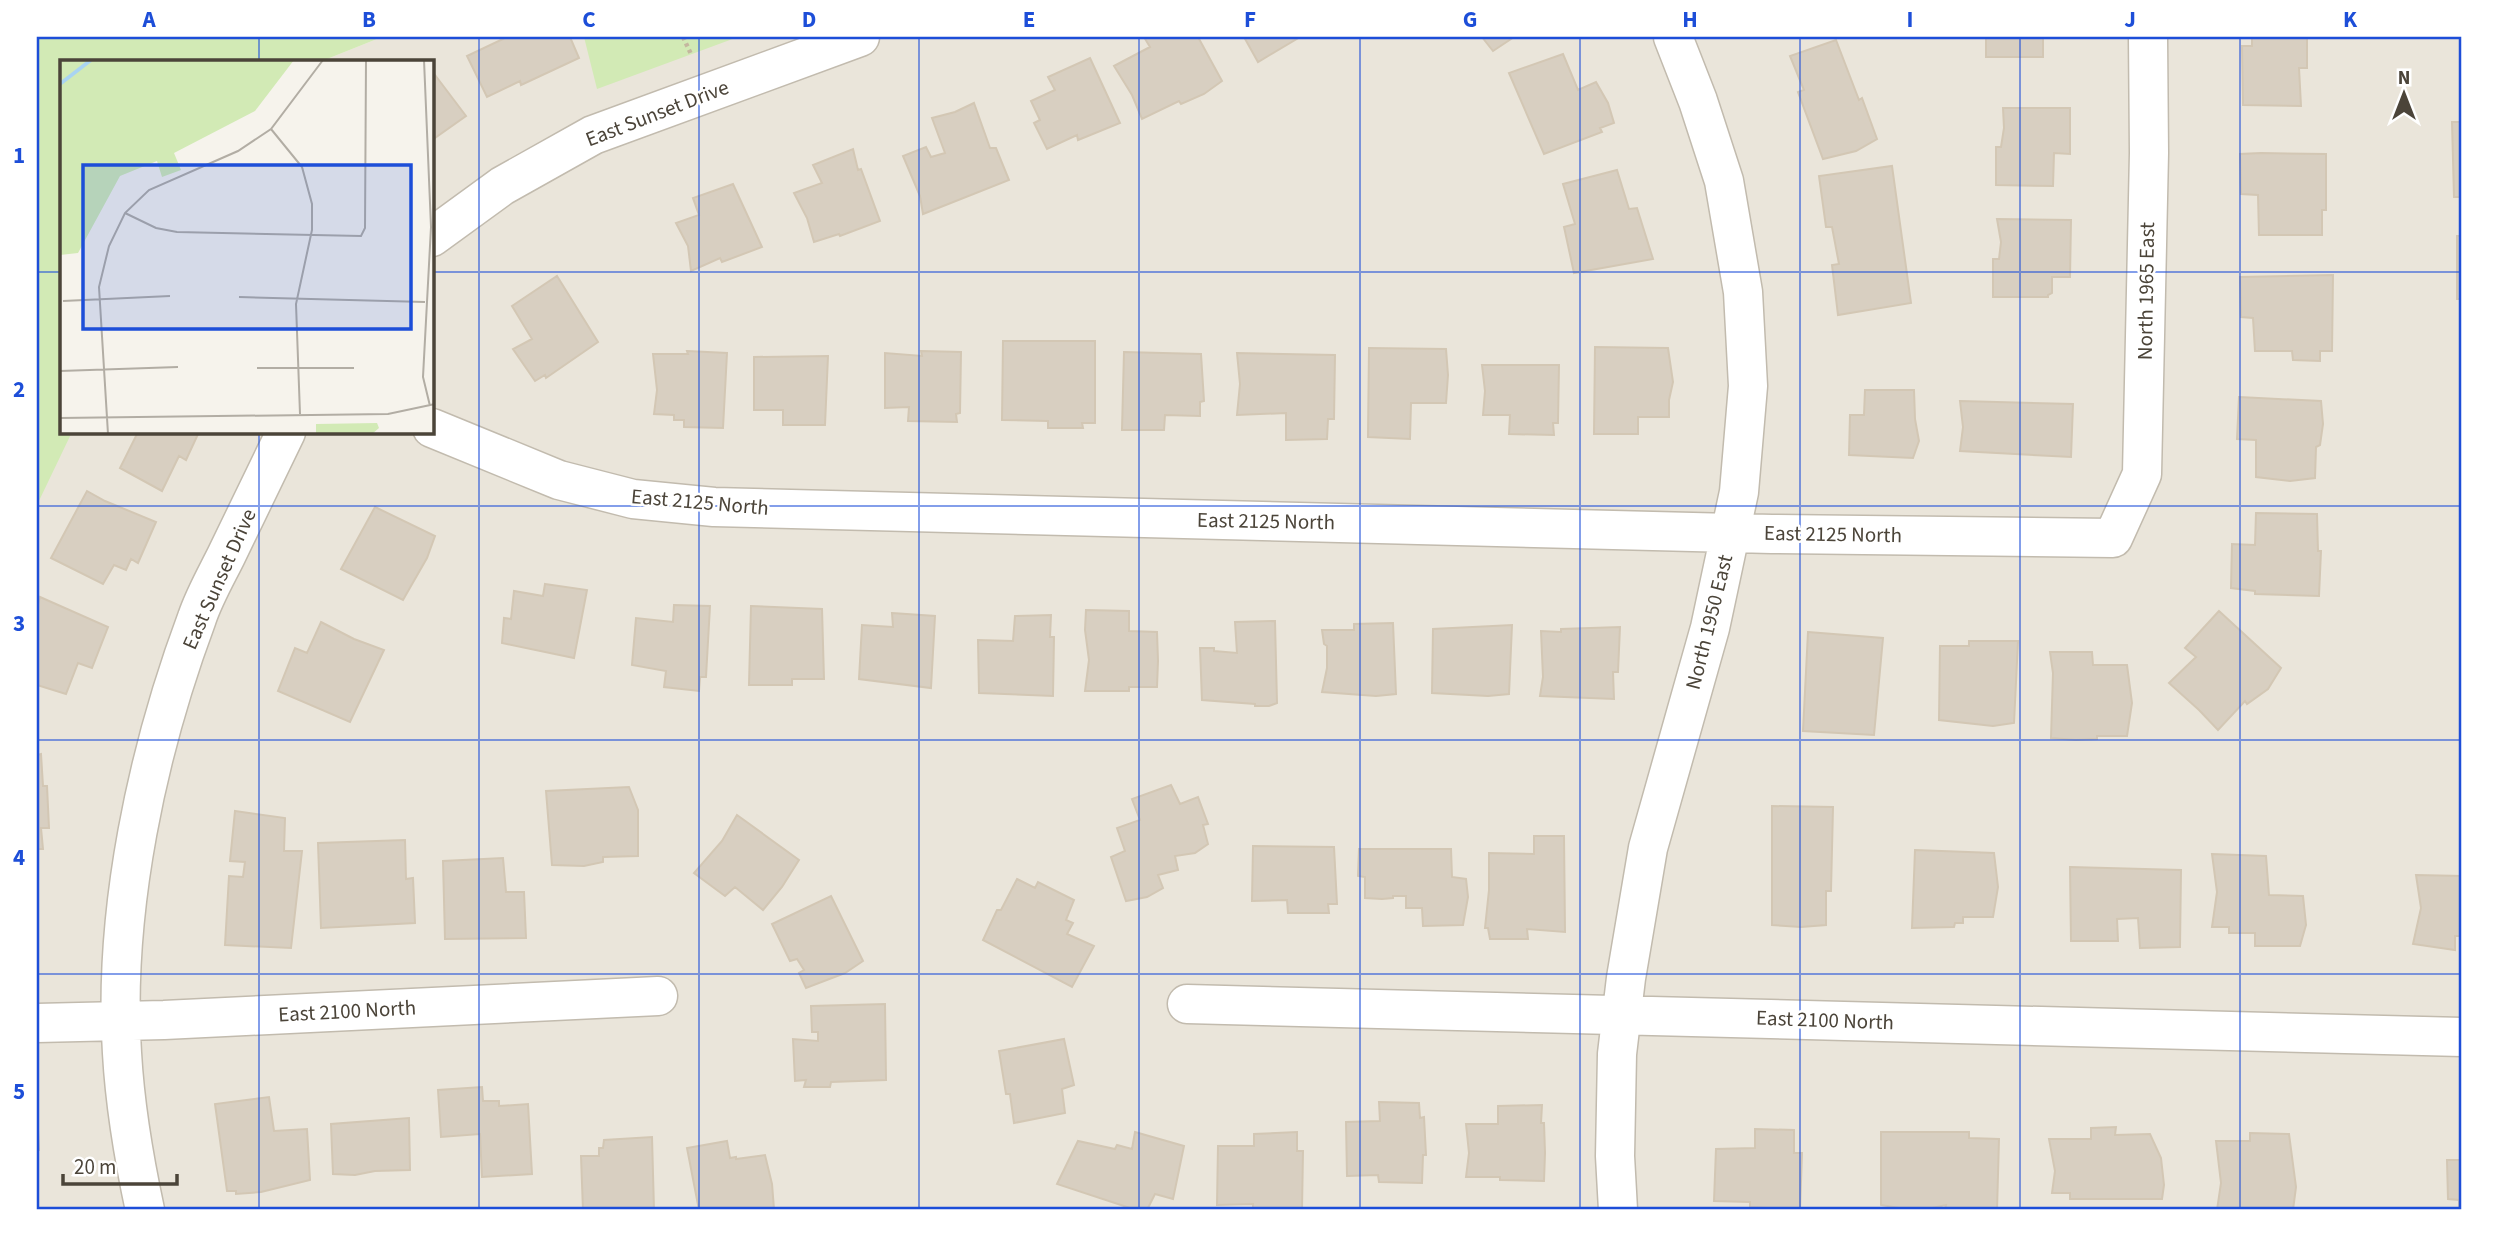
<svg xmlns="http://www.w3.org/2000/svg" width="2499" height="1247" viewBox="0 0 2499 1247" font-family="'Source Sans 3',sans-serif">
  <style>
    .residential { fill: #eae5da }
    .green { fill: #d2eab5 }
    .building { fill: #d8cfc1; stroke: #d3c7b4; stroke-width: 2 }
    .lines { fill: none; stroke-linecap: round; stroke-linejoin: round }
    .minor-casing { stroke: #c2bbae; stroke-width: 41 }
    .path { stroke: #c4b79f; stroke-width: 4.5; stroke-dasharray: 3.5 3.5; stroke-linecap: butt }
    .minor { stroke: #fff; stroke-width: 38 }
    .grid { fill: none; stroke: #1d4ed8; stroke-width: 2; stroke-opacity: 0.55 }
    .labels { text-anchor: middle; dominant-baseline: central; stroke-width: 5; stroke-linejoin: round; paint-order: stroke }
    .street-label { font-size: 21px; fill: #4b4439; stroke: #fff }
    .inset-river { fill: none; stroke: #a9d4f2; stroke-width: 3.5 }
    .inset-road { fill: none; stroke: #b2ada4; stroke-width: 2 }
    .view { fill: #1d4ed8; fill-opacity: 0.15; stroke: #1d4ed8; stroke-width: 3.5 }
    .inset-edge { fill: none; stroke: #4b4439; stroke-width: 3.5 }
    .neatline { fill: none; stroke: #1d4ed8; stroke-width: 2.5 }
    .grid-label { font-size: 23px; text-anchor: middle; font-weight: bold; fill: #1d4ed8 }
  </style>
  <rect width="100%" height="100%" fill="#f6f3ec"/>
  <path class="residential" d="M382,37H2462V1210H37V493L66,432H432V61H322Z"/>
  <path class="green" d="M37,37H382L322,61H61V432H72L37,505Z
    M584,37H738L597,89Z"/>
  <path class="building" d="M502,37H570L579,58L521,85L520,81L487,97L467,56L503,39Z
    M1144,37H1198L1222,81L1204,94L1181,104L1179,101L1142,119L1132,95L1114,66L1150,47Z
    M1244,37H1300L1258,62Z
    M1482,37H1514L1493,51Z
    M1986,37H2043V57H1986Z
    M2252,37H2307V68H2299L2301,106L2243,105L2242,46H2252Z
    M1836,40L1859,100L1862,98L1877,139L1856,151L1823,159L1798,92L1804,90L1790,56Z
    M1563,54L1578,90L1596,82L1608,103L1614,123L1600,128L1602,132L1544,154L1509,73Z
    M1090,58L1120,123L1078,140L1077,135L1047,149L1034,123L1040,120L1031,101L1055,90L1048,77Z
    M432,71L466,116L432,140Z
    M974,103L990,148H996L1009,180L923,214L920,196L903,156L926,147L931,157L945,153L932,118L955,112Z
    M2003,108H2070V154L2054,153L2053,186L1996,185V147H2001L2004,128Z
    M2452,122H2462V197H2454Z
    M853,149L858,170L861,169L880,221L840,236L839,234L814,242L807,218L794,193L822,183L813,165Z
    M2261,153L2326,154V210H2322V235H2259L2258,195L2241,194L2240,154Z
    M1892,166L1911,303L1838,315L1832,265L1839,264L1832,227H1826L1819,176Z
    M1617,170L1629,209L1637,208L1653,259L1574,273L1564,227L1575,224L1563,184Z
    M733,184L762,247L722,262L720,258L691,271L688,246L676,223L699,215L693,198Z
    M1997,219L2071,220L2070,277H2052V293L2048,295V297H1993V259H1999L2001,242Z
    M2457,236H2462V299H2457Z
    M2333,275L2332,351H2320V361L2293,360L2292,351H2255L2253,318L2241,317L2240,277Z
    M557,276L598,342L546,378L545,375L535,381L513,349L532,339L512,306Z
    M1003,341H1095V423H1082L1083,428H1048V421L1002,420Z
    M1595,347L1668,348L1673,382L1669,400V417H1638V434H1594Z
    M1369,348L1446,349L1448,375L1446,403H1411L1410,439L1368,437Z
    M687,351L727,353L723,428L684,427V420H674V415L654,414L657,390L653,354H688Z
    M921,351L961,352L960,413L956,414L957,422L908,421L909,407L885,408V353L922,356Z
    M1124,352L1201,354L1204,401L1200,402V416L1165,415L1164,430H1122Z
    M1237,353L1335,355L1334,419H1328L1327,439L1286,440V413L1237,415L1240,384Z
    M828,356L825,425H783V410H754V357Z
    M1482,365H1559L1558,423H1553L1554,435L1509,434L1510,415H1483L1485,391Z
    M1865,390H1914L1915,419L1919,441L1913,458L1849,455L1850,415H1864Z
    M2239,397L2321,401L2323,424L2320,445L2316,447L2315,478L2290,481L2256,477V440L2237,439Z
    M1960,401L2073,404L2071,457L1960,451L1963,427Z
    M138,432H199L186,460L179,456L162,491L120,468Z
    M87,491L105,501L156,522L138,563L131,559L126,570L114,565L103,584L51,558Z
    M375,507L435,536L427,558L403,600L341,569Z
    M2256,513L2317,514L2318,551H2321L2319,596L2255,594V591L2231,588L2232,544L2255,545Z
    M545,584L587,590L574,658L502,643L504,618L511,619L514,591L543,596Z
    M40,597L108,627L92,668L78,663L66,694L37,685V608Z
    M674,605L710,606L706,677H700L699,691L664,687L666,671L632,665L636,618L673,622Z
    M751,606L822,609L824,679H792V685H749Z
    M1086,610L1129,611V631L1157,632L1158,661L1157,687H1129V691H1085L1089,660L1085,630Z
    M2219,611L2281,668L2268,689L2247,704L2245,701L2218,730L2199,710L2169,683L2196,657L2185,648Z
    M892,613L935,616L931,688L859,679L862,625L893,627Z
    M1051,615L1050,637H1054L1053,696L979,693L978,640L1013,641L1015,616Z
    M1275,621L1277,703L1269,706H1255V704L1202,700L1200,648H1214V651L1237,653L1235,622Z
    M321,622L354,639L384,650L350,722L278,691L295,648L307,653Z
    M1393,623L1396,694L1376,696L1322,692L1327,668V646L1324,644L1322,630H1354V624Z
    M1512,625L1509,694L1488,696L1432,693L1433,629Z
    M1620,627L1618,672H1613L1614,699L1540,696L1543,677L1541,631L1561,632V629Z
    M1808,632L1883,638L1874,735L1803,731Z
    M1969,641H2018L2014,723L1993,726L1939,720L1940,646H1969Z
    M2050,652H2092L2093,665H2127L2132,703L2127,736H2097V739L2076,740L2051,738L2053,673Z
    M41,754L43,786H47L49,828H41L43,849H37V755Z
    M1171,785L1180,804L1198,797L1208,824L1203,825L1208,844L1195,853L1175,856L1178,870L1158,875L1163,888L1147,897L1126,901L1111,857L1125,851L1117,828L1140,820L1132,799Z
    M629,787L638,810V856L603,857V862L584,866L552,865L546,791Z
    M1772,806L1833,807L1831,891H1826V925L1801,927L1772,925Z
    M235,811L285,818L284,851H302L291,948L225,945L229,876L243,877L245,862L230,861Z
    M737,815L799,860L782,887L763,910L735,887L725,896L694,873L722,841Z
    M1534,836H1564L1565,932L1527,929L1528,939H1490L1488,928H1485L1489,890V853L1534,854Z
    M405,840L406,879L413,878L415,923L321,928L318,843Z
    M1253,846L1334,847L1337,904H1328L1329,913H1288L1287,900L1252,901Z
    M1359,849H1451L1452,877L1466,879L1468,897L1463,925L1423,926L1422,908H1406V896H1393V898L1382,899L1365,898V877L1358,876Z
    M1915,850L1994,853L1998,887L1993,917H1963V923H1955L1954,927L1912,928Z
    M2212,854L2266,856L2269,895L2303,896L2306,925L2300,946H2255V933H2229V927H2212L2217,892Z
    M503,858L506,892H524L526,938L445,939L443,861Z
    M2070,867L2181,870L2180,947L2140,948L2138,918L2117,919L2118,941H2071Z
    M2416,875L2462,876V936H2455V950L2413,944L2421,908Z
    M1017,879L1035,888L1038,882L1074,900L1066,920L1073,923L1067,934L1094,946L1072,987L983,940L997,910H1001Z
    M831,896L863,961L845,973L806,988L799,973L804,970L797,959L790,961L772,924Z
    M885,1004L886,1080L831,1082L830,1087H804L806,1080L795,1081L793,1039L818,1041V1032H812L811,1006Z
    M1064,1039L1074,1085L1062,1089L1065,1113L1014,1123L1010,1094H1006L999,1051Z
    M482,1087L483,1101H499V1106L528,1104L532,1174L482,1177L480,1134L441,1137L438,1090Z
    M269,1097L274,1131L307,1129L310,1180L261,1192L236,1194V1191H227L215,1104Z
    M1379,1102L1419,1103L1420,1118L1424,1117L1426,1155H1423L1422,1183L1379,1182L1378,1175L1347,1176L1346,1122L1380,1121Z
    M1542,1105L1541,1123H1544L1545,1153L1544,1181L1500,1180V1177H1466L1469,1153L1466,1124H1498V1106Z
    M37,1109L39,1150H37Z
    M409,1118L410,1170L375,1171L355,1175L333,1174L331,1124Z
    M2116,1127L2115,1135L2150,1134L2161,1158L2164,1185L2162,1199H2070V1193H2052L2055,1171L2049,1139H2091V1128Z
    M1755,1129L1794,1130V1153H1802L1800,1210L1750,1207V1202L1714,1201L1716,1149L1755,1148Z
    M1135,1132L1184,1146L1173,1199L1155,1194L1147,1210H1136L1057,1184L1078,1141L1115,1149L1117,1145L1132,1149Z
    M1297,1132V1151H1303L1302,1210H1253V1204L1217,1205L1218,1146H1254V1134Z
    M1881,1132H1969V1138L1999,1139L1997,1210H1945L1946,1205L1923,1210H1911L1881,1205Z
    M2250,1133L2289,1134L2296,1187L2293,1210H2217L2221,1183L2216,1141H2250Z
    M652,1137L654,1210H583L581,1156H599V1148H603L604,1140Z
    M727,1141L730,1158L736,1157V1159L765,1155L772,1184L774,1209L699,1210L687,1148Z
    M2447,1160H2462V1210H2459V1200L2448,1199Z"/>
  <g class="lines">
    <g class="minor-casing">
      <path id="minor" d="M432,237L502,186L593,135L860,37
        M432,428L559,480L633,499L714,507L1772,534L2113,538L2142,474L2149,153L2148,37
        M1187,1004L2462,1037
        M37,1023L164,1020L658,996
        M145,1210C134,1159 125,1106 122,1053C113,911 147,752 197,618C204,597 216,576 226,556C246,515 266,474 286,432
        M1618,1210L1615,1156L1617,1054L1626,978L1648,848L1710,628L1739,492L1748,386L1743,292L1724,181L1698,101L1673,37"/>
    </g>
    <path class="path" d="M683,37L691,54"/>
    <use href="#minor" class="minor"/>
  </g>
  <path class="grid" d="M259,37V61M479,37V1210M699,37V1210M919,37V1210M1139,37V1210M1360,37V1210M1580,37V1210M1800,37V1210M2020,37V1210M2240,37V1210M37,272H61M432,272H2462M259,432V1210M37,506H2462M37,740H2462M37,974H2462"/>
  <g class="labels">
    <g class="street-label">
      <text transform="translate(657 113) rotate(-21)">East Sunset Drive</text>
      <text transform="translate(2146 291) rotate(-89)">North 1965 East</text>
      <text transform="translate(700 502) rotate(5)">East 2125 North</text>
      <text transform="translate(1266 521) rotate(1)">East 2125 North</text>
      <text transform="translate(1833 534) rotate(1)">East 2125 North</text>
      <text transform="translate(219 579) rotate(-66)">East Sunset Drive</text>
      <text transform="translate(1709 622) rotate(-76)">North 1950 East</text>
      <text transform="translate(347 1011) rotate(-3)">East 2100 North</text>
      <text transform="translate(1825 1020) rotate(2)">East 2100 North</text>
    </g>
  </g>
  <g transform="translate(60 60)">
    <rect width="374" height="374" fill="#f6f3ec"/>
    <path d="M0,0H234L195,51L114,93L121,110L102,117L97,101L60,116L18,193L0,195ZM317,363L319,368L312,374H256V364Z" fill="#d2eab5"/>
    <path class="inset-river" d="M0,24L31,0"/>
    <path class="inset-road" d="M364,0L371,167L363,317L370,346M211,69L242,107L252,144V170L236,244L240,354M65,153L96,168L117,172L301,176L305,168L306,0M179,237L365,242M3,241L110,236M197,308H294M0,311L118,307M0,358L328,354L375,344M48,374L39,227L49,186L65,153L89,130L178,91L211,69L263,0"/>
    <path class="view" d="M23,105H351V269H23Z"/>
    <rect width="374" height="374" class="inset-edge"/>
  </g>
  <rect width="2499" height="1247" fill="none" stroke="#ffffff" stroke-width="77"/>
  <g transform="translate(2404 94)" stroke="#ffffff" stroke-width="5" paint-order="stroke">
  <path d="M0-5L12 26L0 18L-12 26Z" fill="#4b4439"/>
  <text y="-10" font-size="19" font-weight="bold" text-anchor="middle" fill="#4b4439">N</text>
  </g>
  <path d="M63 1174v10h114v-10" fill="none" stroke="#4b4439" stroke-width="3.5"/>
  <text x="74" y="1174" font-size="21" fill="#4b4439" stroke="#ffffff" stroke-width="5" paint-order="stroke">20 m</text>
  <rect x="38" y="38" width="2422" height="1170" class="neatline"/>
  <g class="grid-label">
    <text x="149" y="27">A</text>
    <text x="369" y="27">B</text>
    <text x="589" y="27">C</text>
    <text x="809" y="27">D</text>
    <text x="1029" y="27">E</text>
    <text x="1250" y="27">F</text>
    <text x="1470" y="27">G</text>
    <text x="1690" y="27">H</text>
    <text x="1910" y="27">I</text>
    <text x="2130" y="27">J</text>
    <text x="2350" y="27">K</text>
    <text x="19" y="163">1</text>
    <text x="19" y="397">2</text>
    <text x="19" y="631">3</text>
    <text x="19" y="865">4</text>
    <text x="19" y="1099">5</text>
  </g>
</svg>
